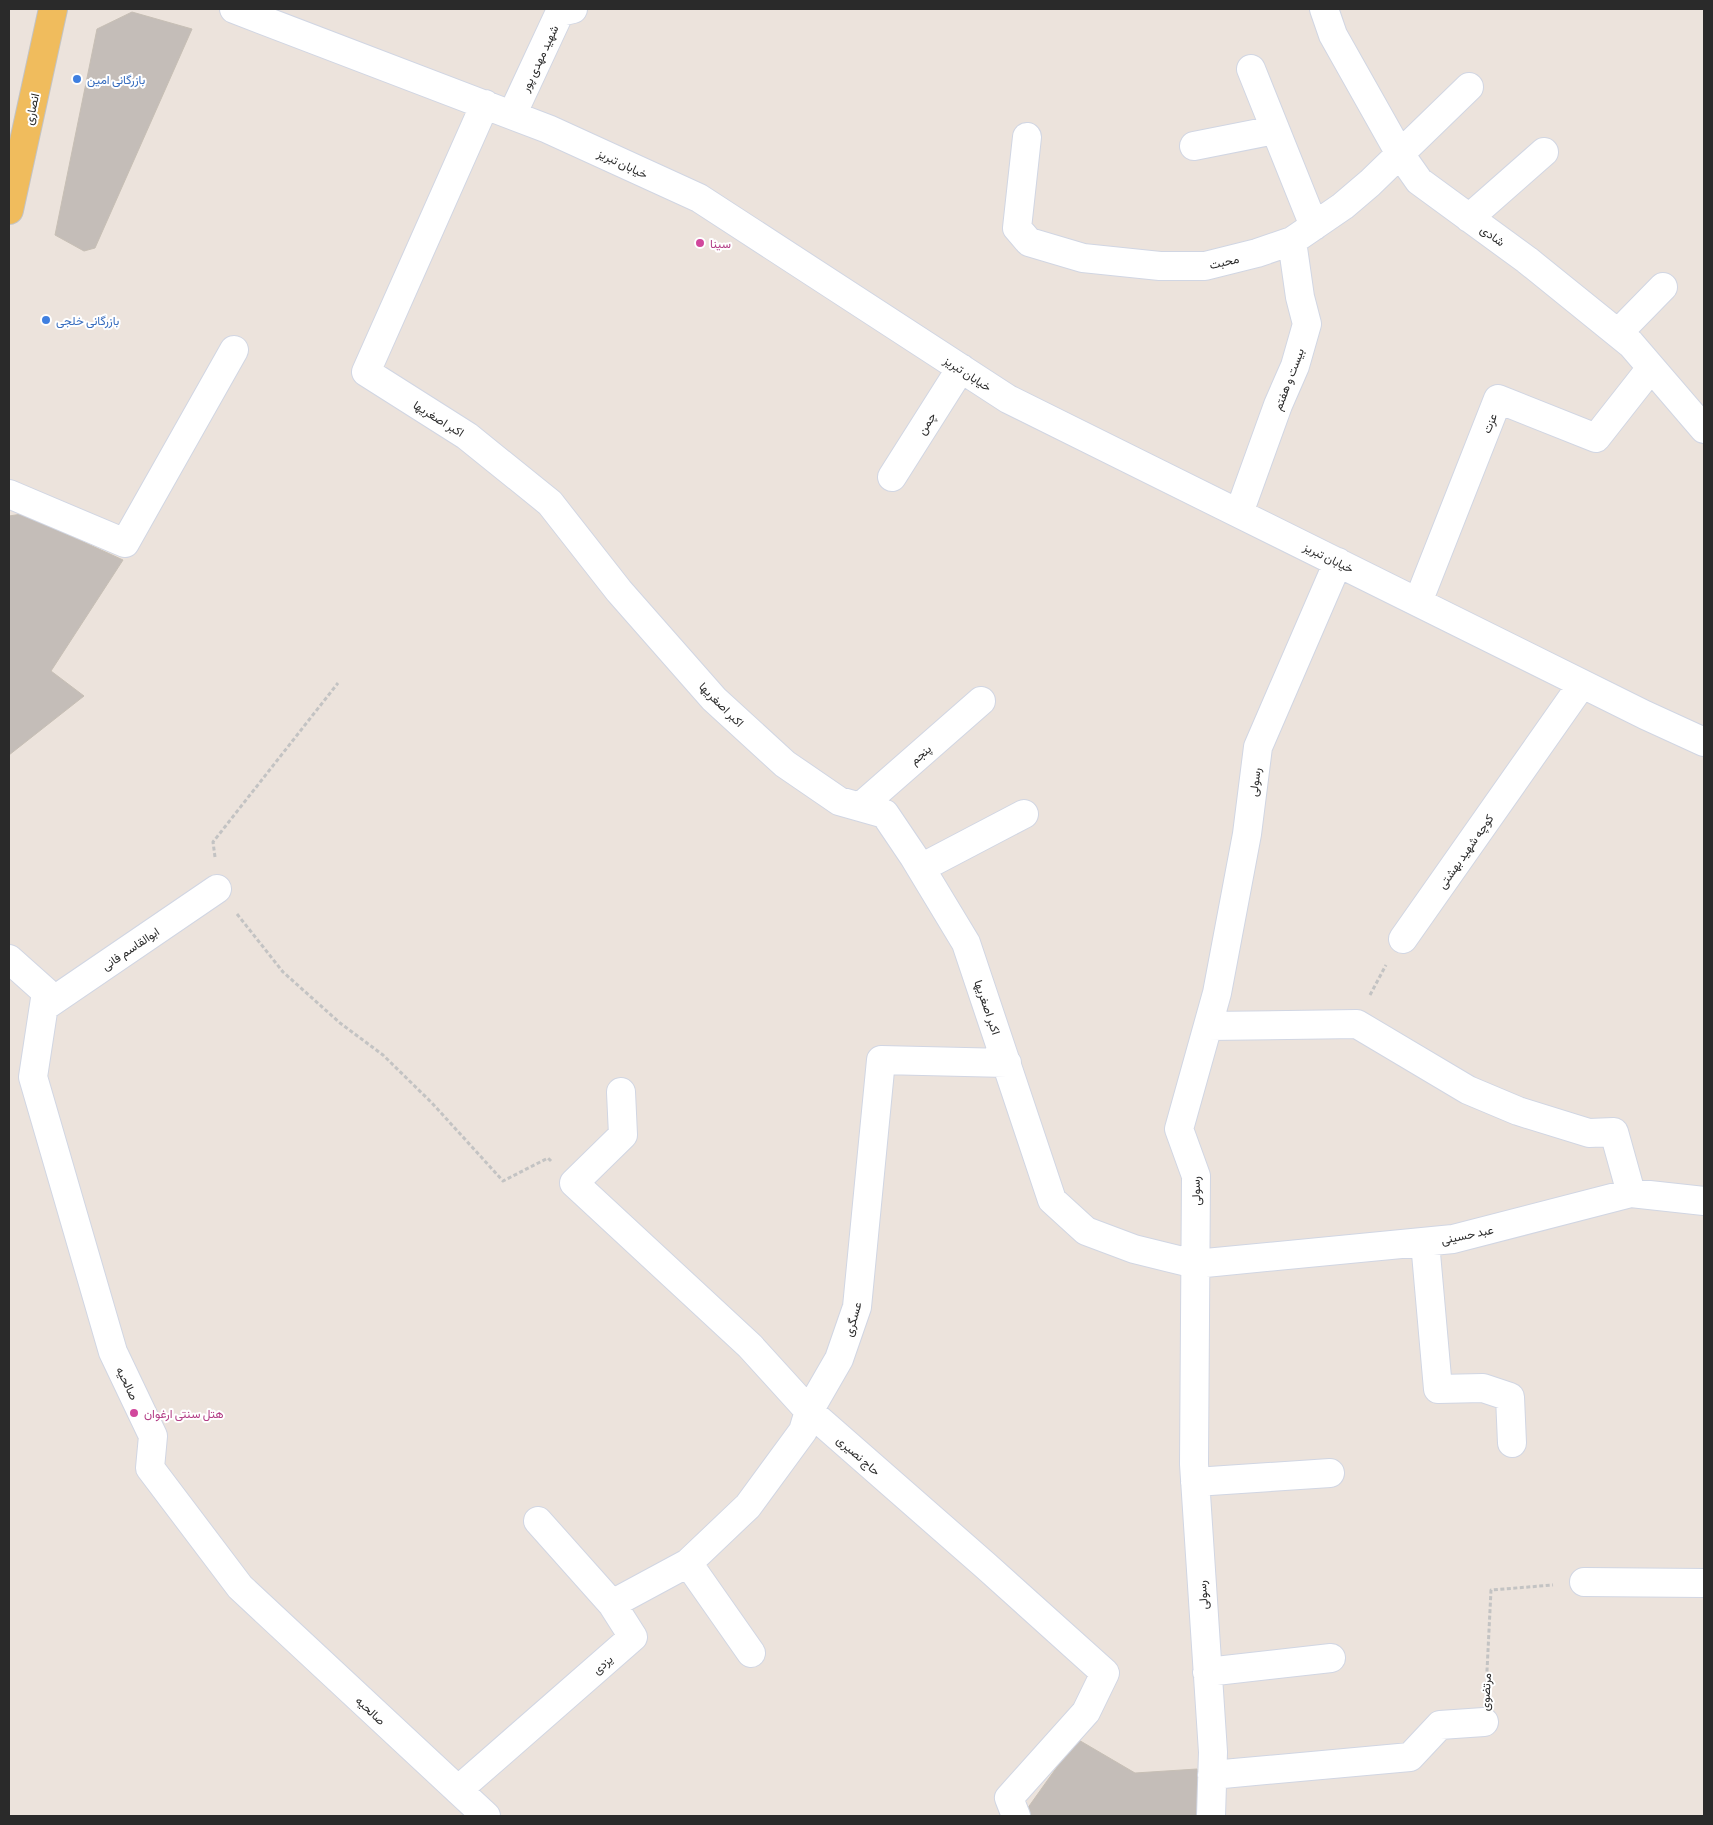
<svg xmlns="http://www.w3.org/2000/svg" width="1713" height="1825" viewBox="0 0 1713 1825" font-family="Commissioner,Vazirmatn,sans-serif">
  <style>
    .building { fill: #c4bdb8; stroke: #c7bfb5 }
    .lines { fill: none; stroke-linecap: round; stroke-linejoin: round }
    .minor-casing { stroke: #d1d6e3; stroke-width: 30 }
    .major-casing { stroke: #c3c3c3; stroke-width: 30 }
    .path { stroke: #c3c3c3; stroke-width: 3; stroke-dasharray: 4 2.5; stroke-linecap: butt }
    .minor { stroke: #fff; stroke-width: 28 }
    .major { stroke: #f0bc5d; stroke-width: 28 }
    .shop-dot { fill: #3f7fe0; stroke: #fff; stroke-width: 2 }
    .hotel-dot { fill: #d1479c; stroke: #fff; stroke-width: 2 }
    .labels { text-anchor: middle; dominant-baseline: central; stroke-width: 4; stroke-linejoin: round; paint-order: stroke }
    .street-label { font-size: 12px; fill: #2a2a2a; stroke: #fff }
    .shop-label { font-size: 12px; fill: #366cbe; stroke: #fff; text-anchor: start }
    .hotel-label { font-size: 12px; fill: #b23c85; stroke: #fff; text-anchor: start }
  </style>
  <rect width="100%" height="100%" fill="#ece3dc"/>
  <path class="building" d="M132,12L192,29L95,248L84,251L55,235L97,29Z
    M22,514L123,560L51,671L84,696L9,755V516Z
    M1077,1739L1135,1773L1197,1769L1203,1807L1200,1816H1022Z"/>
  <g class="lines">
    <g class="minor-casing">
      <path id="minor" d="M234,9L548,129L699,198L1008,399L1645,715L1704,742
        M1324,9L1333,35L1400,154L1419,181L1527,260L1631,344L1704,429
        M1251,69L1314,226
        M485,104L366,372L467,436L550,503L619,591L714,699L785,764L839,801L885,814L914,857L966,943L1052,1200L1086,1231L1134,1249L1195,1264L1453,1239L1631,1193L1704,1201
        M512,115L560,12L573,9
        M1027,137L1017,228L1029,242L1083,258L1160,266H1205L1257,253L1292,241L1343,206L1370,183L1469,87
        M1194,146L1275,130
        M1469,218L1544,152
        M1618,333L1663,287
        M892,477L961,368
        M9,494L125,543L234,350
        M1239,513L1278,405L1295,366L1307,324L1300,297L1292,241
        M1418,602L1498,399L1596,438L1651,368
        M860,807L981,701
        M921,868L1024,814
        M1403,939L1582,684
        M9,959L46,992L33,1077L113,1352L153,1436L150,1468L240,1587L486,1816
        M44,1007L217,889
        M1208,1026L1357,1024L1468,1090L1518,1111L1589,1133L1614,1132L1631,1193
        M621,1092L623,1135L574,1183L750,1346L809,1411L986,1566L1105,1673L1086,1712L1009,1798L1016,1816
        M1425,1242L1438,1389L1483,1388L1510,1397L1512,1443
        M1195,1482L1330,1473
        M688,1563L751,1653
        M1584,1582L1704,1583
        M612,1604L688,1563L748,1506L803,1431L809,1411L839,1359L857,1307L881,1060L1007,1063
        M1207,1672L1331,1658
        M1212,1775L1410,1757L1440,1725L1484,1722
        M458,1790L633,1637L612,1604L538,1521
        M1211,1816L1213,1752L1194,1464L1196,1176L1179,1129L1217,993L1247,834L1258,747L1338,562"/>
    </g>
    <g class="major-casing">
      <path id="major" d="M9,210L53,9"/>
    </g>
    <path class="path" d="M215,857L213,842L338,683
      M237,914L283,972L340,1023L383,1055L432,1103L503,1181L548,1158L552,1162
      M1370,995L1386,965
      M1486,1691L1491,1590L1553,1585"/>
    <use href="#minor" class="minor"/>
    <use href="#major" class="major"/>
  </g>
  <g class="shop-dot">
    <circle cx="77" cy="79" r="5"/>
    <circle cx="46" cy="320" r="5"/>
  </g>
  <g class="hotel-dot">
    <circle cx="700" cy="243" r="5"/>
    <circle cx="134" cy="1413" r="5"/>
  </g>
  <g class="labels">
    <g class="street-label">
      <text transform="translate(539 58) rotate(-65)">شهید مهدی پور</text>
      <text transform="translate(31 109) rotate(-78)">انصاری</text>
      <text transform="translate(623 163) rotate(25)">خیابان تبریز</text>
      <text transform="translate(1493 235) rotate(36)">شادی</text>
      <text transform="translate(1224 261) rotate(-13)">محبت</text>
      <text transform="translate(968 373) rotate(33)">خیابان تبریز</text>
      <text transform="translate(1288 379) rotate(-69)">بیست و هفتم</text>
      <text transform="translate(439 418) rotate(32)">اکبر اصغریها</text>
      <text transform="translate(926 423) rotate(-58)">چمن</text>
      <text transform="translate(1489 423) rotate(-68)">عزت</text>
      <text transform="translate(1329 557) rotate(26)">خیابان تبریز</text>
      <text transform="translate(722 704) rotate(45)">اکبر اصغریها</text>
      <text transform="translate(920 754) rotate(-41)">پنجم</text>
      <text transform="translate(1254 782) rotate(-83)">رسولی</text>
      <text transform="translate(1465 851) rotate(-55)">کوچه شهید بهشتی</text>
      <text transform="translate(130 948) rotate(-34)">ابوالقاسم فانی</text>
      <text transform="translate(988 1007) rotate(71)">اکبر اصغریها</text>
      <text transform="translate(1195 1191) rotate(-92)">رسولی</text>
      <text transform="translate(1467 1234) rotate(-12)">عبد حسینی</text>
      <text transform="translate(852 1319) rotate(-74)">عسگری</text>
      <text transform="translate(128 1383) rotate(64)">صالحیه</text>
      <text transform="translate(859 1455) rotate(41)">حاج نصیری</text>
      <text transform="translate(1202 1595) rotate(-94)">رسولی</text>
      <text transform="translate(602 1664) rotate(-41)">یزدی</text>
      <text transform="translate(1485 1692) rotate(-87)">مرتضوی</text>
      <text transform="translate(371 1710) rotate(43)">صالحیه</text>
    </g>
    <g class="shop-label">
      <text x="87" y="79">بازرگانی امین</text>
      <text x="56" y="320">بازرگانی خلجی</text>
    </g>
    <g class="hotel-label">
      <text x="710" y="243">سینا</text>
      <text x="144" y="1413">هتل سنتی ارغوان</text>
    </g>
  </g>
  <rect width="1713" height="1825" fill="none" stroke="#2a2a2a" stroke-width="20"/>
</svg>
